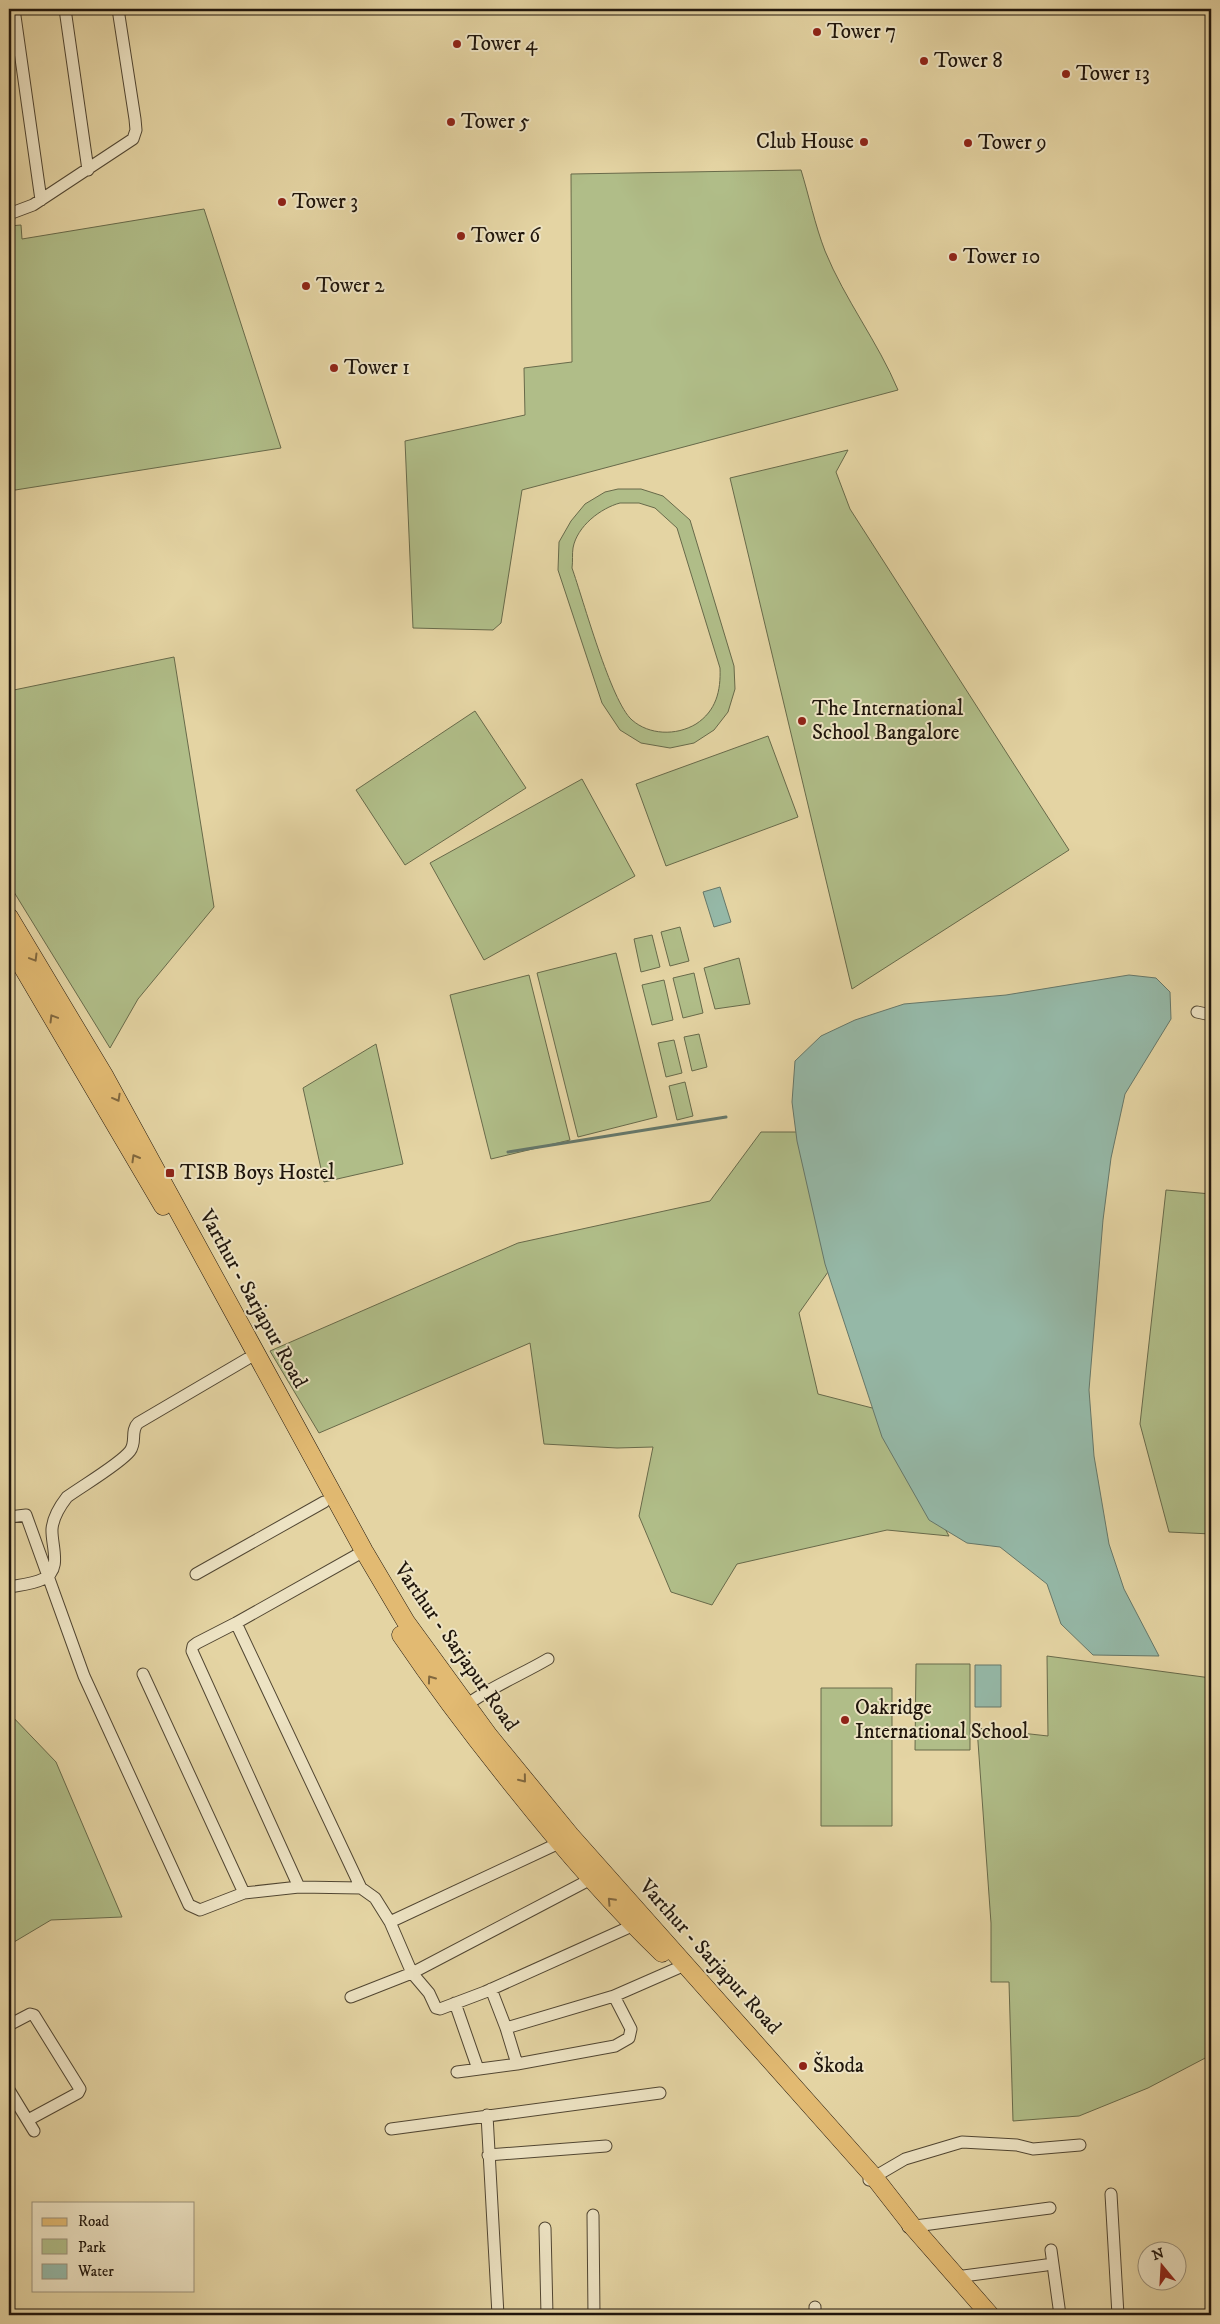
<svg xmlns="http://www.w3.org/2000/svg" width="1220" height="2324" viewBox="0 0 1220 2324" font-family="'IM FELL DW Pica',serif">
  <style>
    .green { fill: #b0bd88; stroke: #686a4a; fill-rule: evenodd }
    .water { fill: #95b8a7; stroke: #667769 }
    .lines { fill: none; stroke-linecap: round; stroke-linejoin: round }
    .stream { stroke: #667769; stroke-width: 3 }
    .street-casing { stroke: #514632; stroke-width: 13 }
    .primary-casing { stroke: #20160c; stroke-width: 19 }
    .street { stroke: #ede3c3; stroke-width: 11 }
    .primary { stroke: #e2ba72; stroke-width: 18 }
    .oneway { stroke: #81683f }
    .poi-dot { fill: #8f2418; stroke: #ede3c3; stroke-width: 2 }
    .labels { text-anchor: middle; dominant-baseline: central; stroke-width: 4; stroke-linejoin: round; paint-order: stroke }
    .poi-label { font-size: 21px; fill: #20160c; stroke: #ede3c3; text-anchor: start }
    .street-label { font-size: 21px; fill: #20160c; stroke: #ede3c3 }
  </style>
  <rect width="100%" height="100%" fill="#e4d4a3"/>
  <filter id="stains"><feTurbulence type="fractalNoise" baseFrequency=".004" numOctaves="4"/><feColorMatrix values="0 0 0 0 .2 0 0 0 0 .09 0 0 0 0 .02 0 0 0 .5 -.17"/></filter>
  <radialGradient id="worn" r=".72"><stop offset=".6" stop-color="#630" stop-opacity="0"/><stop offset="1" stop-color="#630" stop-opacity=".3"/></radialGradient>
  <path class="green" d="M801,170C809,196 815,225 825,251C845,300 878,342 898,390L522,490L501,623L493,630L413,628L405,441L525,415L524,368L572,362L571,174Z
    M204,209L281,448L9,491V226L21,225L22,239Z
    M848,450L836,472L850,509L1069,850L852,989L730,478Z
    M618,489H641L663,496L690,520L734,666L735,689L728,712L714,730L694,743L670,748L641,743L620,730L602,703L558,570L559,542L571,521L585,504L605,492ZM620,503H639L655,508L677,528L720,668C721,691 716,711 696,724C676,736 649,735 632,720C611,702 583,599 572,568C573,561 572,554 573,548C577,526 601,508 620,503Z
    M174,657L214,907L138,999L110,1048L9,884V691Z
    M475,711L526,788L405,865L356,790Z
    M768,736L798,817L666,866L636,784Z
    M582,779L635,876L484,960L430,863Z
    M680,927L689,961L670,966L661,932Z
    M652,935L660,967L641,972L634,939Z
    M616,953L657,1117L578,1137L537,973Z
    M739,958L750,1004L715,1009L704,968Z
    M694,973L703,1013L683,1018L673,978Z
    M529,975L570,1140L491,1159L450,995Z
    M664,980L673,1020L652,1025L642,985Z
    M699,1034L707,1067L692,1071L684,1037Z
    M674,1040L682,1073L666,1077L658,1043Z
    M376,1044L403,1164L324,1182L303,1088Z
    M685,1082L693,1116L677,1120L669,1086Z
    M761,1132H814L857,1231L799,1313L818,1394L880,1410L949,1536L887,1530L737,1564L712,1605L671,1592L639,1516L653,1447L617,1448L544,1444L530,1343L319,1433L270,1351L518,1243L710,1201Z
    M1166,1190L1211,1194V1534L1169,1532L1140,1424Z
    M1047,1656L1211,1678V2055L1148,2088L1079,2116L1013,2121L1009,1982H991V1923L977,1728L1048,1736Z
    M916,1664H970V1750H915Z
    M821,1688H892V1826H821Z
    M9,1713L56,1762L122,1917L51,1920L9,1945Z"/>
  <path class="water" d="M720,887L731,922L714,927L703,892Z
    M1129,975L1156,978L1170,992L1171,1019L1125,1094L1111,1158L1103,1220L1089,1390L1094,1456L1109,1544L1124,1589L1159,1656L1093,1655L1061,1624L1047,1584L1000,1547L967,1543L929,1520L882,1437L825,1264L797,1141L792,1102L795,1061L821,1036L855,1020L904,1004L1006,995Z
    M975,1665H1001V1707H975Z"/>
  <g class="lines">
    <path class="stream" d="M508,1152L726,1117"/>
    <g class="street-casing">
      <path id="street" d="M14,9L41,200
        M65,9L88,170
        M9,214L33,205L133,139L136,130L135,119L118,9
        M1197,1012L1211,1015
        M9,1517L26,1515L84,1676L189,1905L200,1910L244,1893L299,1887L361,1888L375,1898L390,1922
        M196,1574L324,1502
        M9,1587C20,1585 33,1584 43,1579C63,1570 51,1545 52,1529C53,1517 60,1506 67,1497C82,1486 120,1464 130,1451C137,1442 130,1431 138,1423L247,1359
        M236,1623L364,1551
        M143,1674L244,1893
        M461,1709C488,1688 519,1676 548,1659
        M559,1843L390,1922L412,1973L429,1993L436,2008L440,2009L485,1992L634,1925
        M299,1887L192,1651L193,1646L197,1643L236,1623L361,1888
        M491,1989L506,2028
        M351,1997L412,1973L591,1879
        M455,2003L478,2069
        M9,2025L30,2014L34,2015L80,2089L78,2093L28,2120
        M517,2064L506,2028L614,1996
        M457,2072L517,2064L615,2046L629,2038L631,2029L614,1996L678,1968
        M9,2090L34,2131
        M487,2115L498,2315
        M391,2129L660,2093
        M488,2155L606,2146
        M869,2180L905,2159L962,2142L1017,2145L1033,2149L1080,2145
        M1111,2194L1118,2315
        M593,2215L594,2315
        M908,2227L1050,2208
        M545,2228L547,2315
        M1051,2250L1060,2315
        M956,2277L1046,2265
        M815,2307V2315"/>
    </g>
    <g class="primary-casing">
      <path id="primary" d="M9,917L105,1077L364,1551L406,1622L489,1736L570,1835L874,2177L913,2227L990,2315
        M9,944L163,1206
        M401,1635C435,1685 471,1733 508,1779C556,1840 606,1899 662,1953"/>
    </g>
    <use href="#street" class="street"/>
    <use href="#primary" class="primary"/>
  </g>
  <defs><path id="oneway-chevron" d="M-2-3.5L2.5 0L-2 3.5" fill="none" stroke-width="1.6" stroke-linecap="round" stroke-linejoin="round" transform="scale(1.25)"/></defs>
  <g class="oneway">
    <use href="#oneway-chevron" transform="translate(34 958) rotate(59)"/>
    <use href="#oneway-chevron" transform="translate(53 1018) rotate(-121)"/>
    <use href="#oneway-chevron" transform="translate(117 1098) rotate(61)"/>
    <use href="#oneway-chevron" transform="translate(135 1158) rotate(-120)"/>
    <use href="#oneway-chevron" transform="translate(431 1679) rotate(-126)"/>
    <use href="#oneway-chevron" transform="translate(523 1779) rotate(51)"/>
    <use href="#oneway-chevron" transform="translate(611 1901) rotate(-133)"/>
  </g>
  <g class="poi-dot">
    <circle cx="817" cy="32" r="5"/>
    <circle cx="457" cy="44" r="5"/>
    <circle cx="924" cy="61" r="5"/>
    <circle cx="1066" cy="74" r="5"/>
    <circle cx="451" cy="122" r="5"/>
    <circle cx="864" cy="142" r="5"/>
    <circle cx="968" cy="143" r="5"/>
    <circle cx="282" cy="202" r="5"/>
    <circle cx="461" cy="236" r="5"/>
    <circle cx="953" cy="257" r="5"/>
    <circle cx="306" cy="286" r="5"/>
    <circle cx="334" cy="368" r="5"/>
    <circle cx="802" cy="721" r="5"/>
    <rect x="165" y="1168" width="10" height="10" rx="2.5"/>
    <circle cx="845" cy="1720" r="5"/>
    <circle cx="803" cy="2066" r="5"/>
  </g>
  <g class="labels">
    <g class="poi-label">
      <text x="827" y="32">Tower 7</text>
      <text x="467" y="44">Tower 4</text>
      <text x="934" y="61">Tower 8</text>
      <text x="1076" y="74">Tower 13</text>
      <text x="461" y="122">Tower 5</text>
      <text x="854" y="142" text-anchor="end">Club House</text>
      <text x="978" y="143">Tower 9</text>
      <text x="292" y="202">Tower 3</text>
      <text x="471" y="236">Tower 6</text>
      <text x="963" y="257">Tower 10</text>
      <text x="316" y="286">Tower 2</text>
      <text x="344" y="368">Tower 1</text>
      <text x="812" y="709">The International<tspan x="812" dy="24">School Bangalore</tspan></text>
      <text x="180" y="1173">TISB Boys Hostel</text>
      <text x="855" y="1708">Oakridge<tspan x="855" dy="24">International School</tspan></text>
      <text x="813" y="2066">Škoda</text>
    </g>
    <g class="street-label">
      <text transform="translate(253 1299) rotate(61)">Varthur - Sarjapur Road</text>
      <text transform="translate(456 1647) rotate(55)">Varthur - Sarjapur Road</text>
      <text transform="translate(710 1957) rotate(48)">Varthur - Sarjapur Road</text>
    </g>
  </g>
  <rect width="1220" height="2324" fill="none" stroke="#e4d4a3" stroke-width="30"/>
  <rect x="10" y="10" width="1200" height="2304" fill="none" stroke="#20160c" stroke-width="2.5"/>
  <rect x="15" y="15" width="1190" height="2294" fill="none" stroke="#20160c"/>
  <rect x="32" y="2202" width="162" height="90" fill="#ede3c3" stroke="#9b917a"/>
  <rect x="42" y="2218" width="25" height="8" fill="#e2ba72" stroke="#9b917a"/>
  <text x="78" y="2226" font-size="15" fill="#20160c">Road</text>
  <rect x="42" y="2239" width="25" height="15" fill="#b0bd88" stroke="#9b917a"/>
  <text x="78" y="2252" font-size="15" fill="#20160c">Park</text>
  <rect x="42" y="2264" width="25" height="15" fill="#95b8a7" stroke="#9b917a"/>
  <text x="78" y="2276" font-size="15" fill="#20160c">Water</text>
  <g transform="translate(1162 2266) rotate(342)"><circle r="24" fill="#ede3c3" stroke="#9b917a"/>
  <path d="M0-4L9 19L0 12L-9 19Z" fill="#8f2418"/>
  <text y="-8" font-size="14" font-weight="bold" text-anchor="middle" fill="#20160c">N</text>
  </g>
  <rect width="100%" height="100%" filter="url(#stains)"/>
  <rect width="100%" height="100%" fill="url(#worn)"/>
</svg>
